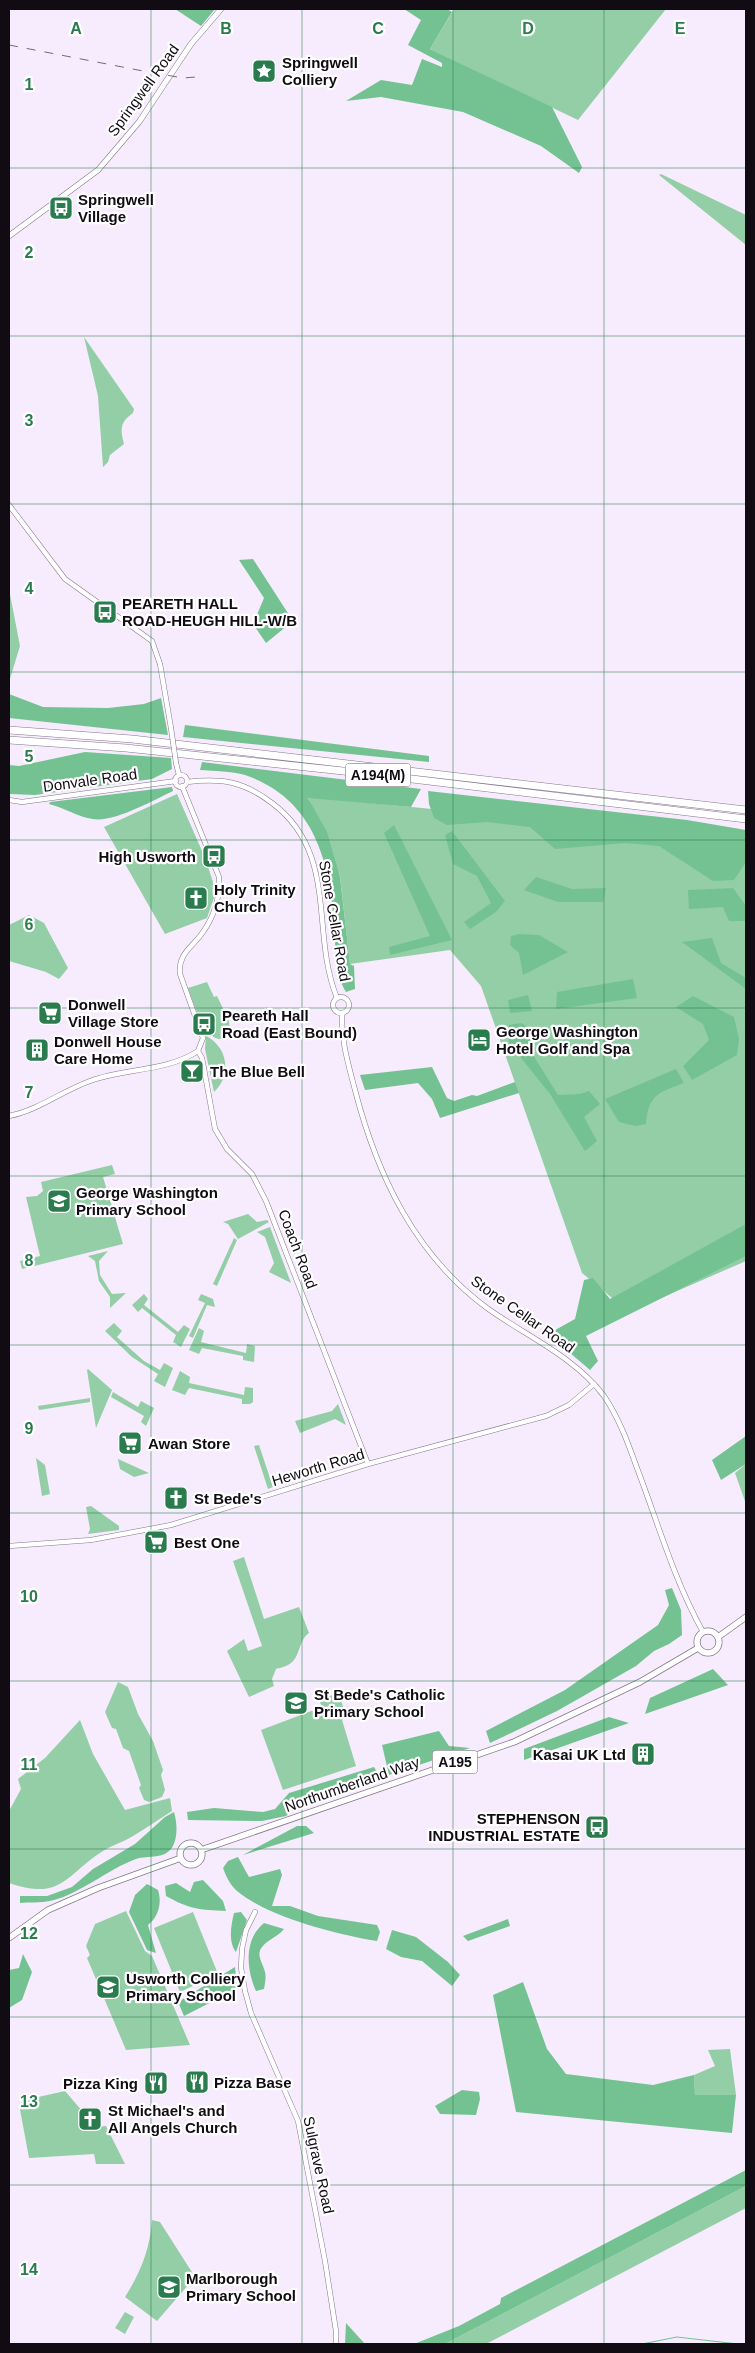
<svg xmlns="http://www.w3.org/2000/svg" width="755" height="2353" viewBox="0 0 755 2353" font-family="Arial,sans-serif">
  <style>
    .green { fill: #94cea7 }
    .forest { fill: #74c291 }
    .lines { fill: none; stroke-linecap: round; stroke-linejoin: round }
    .stream { stroke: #73c18f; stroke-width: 1 }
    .tertiary-casing { stroke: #86768f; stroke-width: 5.5 }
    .secondary-casing { stroke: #86768f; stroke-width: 6 }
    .primary-casing { stroke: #86768f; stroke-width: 7 }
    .motorway-casing { stroke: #86768f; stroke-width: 8 }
    .tertiary { stroke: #fff; stroke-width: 4.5 }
    .secondary { stroke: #fff; stroke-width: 5 }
    .primary { stroke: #fff; stroke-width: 5.5 }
    .motorway { stroke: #fff; stroke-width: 7 }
    .rail { stroke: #726976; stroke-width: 1; stroke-dasharray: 9 9; stroke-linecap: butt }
    .tertiary-bridge-casing { stroke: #86768f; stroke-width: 5.5; stroke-linecap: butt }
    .tertiary-bridge { stroke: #fff; stroke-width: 4.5 }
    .grid { fill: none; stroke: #2a7c4e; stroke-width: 1; stroke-opacity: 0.55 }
    .labels { text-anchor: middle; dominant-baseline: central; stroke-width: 4.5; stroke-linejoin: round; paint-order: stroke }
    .shield { fill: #fff; stroke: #58545a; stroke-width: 1 }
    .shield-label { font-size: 14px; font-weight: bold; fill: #110b14 }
    .poi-label { font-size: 15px; font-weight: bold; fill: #110b14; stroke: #fff; text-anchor: start }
    .street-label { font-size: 15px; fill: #110b14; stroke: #fff }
    .grid-label { font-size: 16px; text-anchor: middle; font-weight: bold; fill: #2a7c4e; stroke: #fff; stroke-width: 4.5; stroke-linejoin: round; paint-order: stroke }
  </style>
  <rect width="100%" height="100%" fill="#f7ecfd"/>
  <path class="green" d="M454,9H666L578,120L430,49Z
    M661,174L746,215V245L659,175Z
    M84,337L134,409L133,413C120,422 120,429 124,444L110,455L108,462L103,467L98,396Z
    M9,589L20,646L9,682Z
    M177,794L206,860L216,892L207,918L165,934L104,827Z
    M308,797L693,834L746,848V1261L629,1312L582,1273L481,986L450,950L350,964L340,876Z
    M29,915L44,923L68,968L59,979L46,972L9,961V925Z
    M207,982L214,997L217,996L229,1021L230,1034C227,1036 223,1039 219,1039C204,1038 193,1001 188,988Z
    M206,1036C228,1047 232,1075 214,1092L205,1049Z
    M112,1165L115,1174L103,1177L123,1244L22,1269L20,1261L40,1256L26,1197L37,1196L43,1191L41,1182Z
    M248,1214L257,1222L267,1220L269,1222L238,1239L228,1224L223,1222Z
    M270,1227L291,1283L269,1272L274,1263L265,1237L257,1232Z
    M234,1238L237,1240L217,1286L213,1284Z
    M108,1251L99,1261L100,1275L112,1294L126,1293L110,1308V1297L99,1281L95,1261L88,1256Z
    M144,1294L148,1299L144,1305L178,1332L184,1325L190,1329L181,1347L173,1342L176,1335L142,1308L138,1312L132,1305Z
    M201,1294L213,1299L215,1307L207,1305L193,1338L189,1336L205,1303L198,1300Z
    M114,1323L122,1331L117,1337L144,1361L160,1370L164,1363L173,1368L165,1387L154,1381L158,1374L132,1357L105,1331Z
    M199,1328L204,1331L201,1342L246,1353L247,1344L255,1346L254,1362L243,1360V1356L202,1348L199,1354L189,1350Z
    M88,1369L112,1390L96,1428L87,1370Z
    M180,1371L190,1377L189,1383L244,1395L245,1387L253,1388V1402L250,1404H242V1399L189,1388L185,1395L172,1390Z
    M113,1392L138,1407L141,1401L154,1408L146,1426L141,1422L144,1416L111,1397Z
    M90,1398V1402L39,1410L38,1406Z
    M338,1404L346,1425L335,1419L300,1433L295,1421L332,1411Z
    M259,1445L273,1487L268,1489L254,1446Z
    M36,1458L45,1465L50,1494L42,1496Z
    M118,1459L149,1473L134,1477L120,1469Z
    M746,1464V1504L735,1473Z
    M91,1506L119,1526V1530L88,1534L90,1529L86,1507Z
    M244,1557L264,1619L299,1607L309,1633C298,1641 301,1655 291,1663C288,1666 280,1668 276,1669L272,1679L274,1686L249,1697L227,1651L244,1639L248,1651L262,1646L233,1561Z
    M118,1682L128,1687L138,1714L153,1741L163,1770L161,1775L165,1790L162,1797L149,1802L144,1800L139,1788L141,1785L129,1751L123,1748L116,1729L112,1728L105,1712Z
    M338,1693L344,1709L339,1710L356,1766L283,1790L261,1730L322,1707L319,1700Z
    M80,1720L93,1754L125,1810L170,1798L172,1811C159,1819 147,1828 133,1836C124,1842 112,1845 103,1851C64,1876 62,1901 9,1883V1811L21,1789L18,1779L45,1758Z
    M126,1911L145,1951L152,1956L190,2045L126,2050L87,1958L90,1955L86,1946L95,1924Z
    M193,1912L218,1974L180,1992L154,1928Z
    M730,2049L736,2095H695L694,2075L715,2066L708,2050Z
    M65,2091L83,2112L87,2128L106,2126L125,2164H96L94,2154L29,2158L19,2104L25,2100Z
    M746,2186V2208L486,2344H445Z
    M152,2220L160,2222L195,2277L157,2321L125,2297C140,2273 150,2250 152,2220Z
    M125,2312L134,2317L125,2334L115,2328Z"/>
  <path class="forest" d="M175,9H215L201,26Z
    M404,9H447L452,12L430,49L552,107L582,167L579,173L541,146L463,112L381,97L346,101L381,80L412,85L422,59L442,67V63L408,45L421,20Z
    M253,559L293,621L266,643L253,624L264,598L239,560Z
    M9,694L43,707L108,708L144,704L161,698L168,735L9,718Z
    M185,725L429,756V762L183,737Z
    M85,752L171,758L172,769L152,779L35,795L9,794V765L19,766Z
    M202,762L421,789L411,807L308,798L327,832L340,877L350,964L354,966L355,989L346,992C334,973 336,946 334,925C330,860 313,798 245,775C232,771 214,771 200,770Z
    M172,787L173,791C154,800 113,823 93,819C78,817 65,808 49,804L50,802Z
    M428,791L687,820L746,830V862L734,880L713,881L659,846L625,843L555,849L530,827L487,822L447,825L434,818L429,804Z
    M394,825L452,940L390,955L389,947L430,936L384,833Z
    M452,831L505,901L496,912L470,929L464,922L491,903L477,876L453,864L445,835Z
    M536,877L572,889L606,888L603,902H558L524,890Z
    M733,888L746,906V921H729L723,907L689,909L688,890Z
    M519,934L539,935L568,952L523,975L519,953L510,945L511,936Z
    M712,938L721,963L746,978V989L682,942Z
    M633,979L637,998L556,1009L557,992Z
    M528,995L532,1011L510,1013L508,1000Z
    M693,996L734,1017L739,1039L737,1055L692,1080L683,1066L709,1040L703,1024L676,1007Z
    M521,1023L530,1028L533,1055L558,1095L580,1094L589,1091L600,1104L584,1117L597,1141L585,1151L550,1094L509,1043V1025Z
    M432,1067L447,1098L454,1101L472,1095L477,1096L515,1082L519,1093L440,1118L432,1099L418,1083L365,1090L360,1075Z
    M676,1069L684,1083C659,1092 648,1095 646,1124L635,1126L619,1122L605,1099Z
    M746,1224V1256L586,1336L598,1361L590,1370L548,1334L575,1319L584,1280L593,1278L610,1299Z
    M746,1436V1464L721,1480L712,1460Z
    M672,1588L681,1610L682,1635L669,1644L654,1651L636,1666L557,1711L490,1743L486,1731L565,1690L658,1625L669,1605L665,1590Z
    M713,1669L728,1685L645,1714L650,1698Z
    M609,1717L629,1723L524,1760V1749Z
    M439,1731L449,1746L470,1748L389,1775L382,1745Z
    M374,1767L381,1779L369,1784L348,1785L335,1797L300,1802L286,1816L262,1821L188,1820L187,1812L214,1808L263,1812L275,1809L289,1793Z
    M174,1812C177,1822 178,1836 173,1846C165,1860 149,1855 136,1859C106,1870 81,1894 50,1901C41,1903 29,1902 20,1903V1896H47L72,1887L93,1869L135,1844L165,1817Z
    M297,1826H306L314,1833L243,1855Z
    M238,1857L249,1877L280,1869L282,1875L272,1906H290L318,1916L377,1925L380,1932L377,1941C338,1935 268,1917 237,1891C230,1885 226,1876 223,1868L228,1861Z
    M203,1880L223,1901L226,1911C200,1910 189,1909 166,1896L165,1886L176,1883L190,1892L194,1882Z
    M147,1884L158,1890C162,1902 159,1917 148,1925L156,1953L147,1950L129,1912L135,1895Z
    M241,1912L247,1920L236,1952C228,1942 231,1925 234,1913Z
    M508,1919L510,1926L468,1941L463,1936Z
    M264,1923L284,1929C278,1937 268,1939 262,1947C256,1955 262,1961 264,1969C267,1976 265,1983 264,1989L256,1991C246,1969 244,1939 264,1923Z
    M392,1930L416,1937L448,1962L460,1975L452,1986L422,1961L401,1957L386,1949Z
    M23,1954L32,1972L22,2000L9,2008V1970L19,1968Z
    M235,1967L237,1989L184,2016L178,2002Z
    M523,1982L547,2049L566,2074L653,2085L694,2075L695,2095H736L732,2133L516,2112L493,1995Z
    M462,2090L479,2092L480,2099L476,2115L440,2114L435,2106Z
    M746,2170V2186L445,2344H414L459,2326L500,2304L501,2298Z
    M346,2323L365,2344H345Z"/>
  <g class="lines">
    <path class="stream" d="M642,2344L677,2337L738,2344"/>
    <g class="tertiary-casing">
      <path id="tertiary" d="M9,505L65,579L152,641L160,664L171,728
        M176,763L179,775
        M175 781a6 6 0 1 1 12 0a6 6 0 1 1-12 0Z
        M187,782C222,778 243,781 272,803C339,853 310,932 337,998
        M182,786L219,877C220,897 215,915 203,932C192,948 178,953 180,974L203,1038L198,1051
        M9,800L22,802L176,781
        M333 1005a8 8 0 1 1 16 0a8 8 0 1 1-16 0Z
        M342,1013C341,1041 348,1063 355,1090C377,1175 415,1255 487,1308C526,1336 575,1357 604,1396C619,1418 628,1443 637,1468C658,1523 674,1580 703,1632
        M198,1051L202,1058L215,1129L227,1149L252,1174L266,1201L368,1464
        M9,1116C39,1110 62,1091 90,1081C125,1068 166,1072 198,1051
        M9,1546L91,1540L171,1525L368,1464L546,1416L569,1405L594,1384
        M255,1912L246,1930L242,1949L241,1968L245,1991L251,2013L298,2121L325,2261L336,2331V2344"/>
    </g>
    <g class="secondary-casing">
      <path id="secondary" d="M9,236L98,170L139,122L191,44L221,9"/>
    </g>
    <g class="primary-casing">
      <path id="primary" d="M697 1642a11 11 0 1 1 22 0a11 11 0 1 1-22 0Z
        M718,1637L746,1617
        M180 1854a11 11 0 1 1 22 0a11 11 0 1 1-22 0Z
        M201,1850L514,1742L640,1682L698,1648
        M9,1938L48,1910L98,1888L181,1858"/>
    </g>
    <g class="motorway-casing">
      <path id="motorway" d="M9,730L132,739L746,810
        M9,740L126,748L362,773L746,819"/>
    </g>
    <use href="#tertiary" class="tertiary"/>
    <use href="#secondary" class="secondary"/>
    <use href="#primary" class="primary"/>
    <use href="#motorway" class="motorway"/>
    <path class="rail" d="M9,45L143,71L183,78L196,77"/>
    <g class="tertiary-bridge-casing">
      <path id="tertiary-bridge" d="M171,728L176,763"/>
    </g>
    <use href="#tertiary-bridge" class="tertiary-bridge"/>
  </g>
  <path class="grid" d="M151,9V2344M302,9V2344M453,9V2344M604,9V2344M9,168H746M9,336H746M9,504H746M9,672H746M9,840H746M9,1008H746M9,1176H746M9,1345H746M9,1513H746M9,1681H746M9,1849H746M9,2017H746M9,2185H746"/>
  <defs>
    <g id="sight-square" transform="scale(1.25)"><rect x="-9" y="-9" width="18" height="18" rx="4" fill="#2a7c4e" stroke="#fff"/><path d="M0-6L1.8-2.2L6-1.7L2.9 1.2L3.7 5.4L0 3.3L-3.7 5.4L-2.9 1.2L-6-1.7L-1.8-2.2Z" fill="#fff"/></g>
    <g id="bus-square" transform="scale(1.25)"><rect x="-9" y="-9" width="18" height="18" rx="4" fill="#2a7c4e" stroke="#fff"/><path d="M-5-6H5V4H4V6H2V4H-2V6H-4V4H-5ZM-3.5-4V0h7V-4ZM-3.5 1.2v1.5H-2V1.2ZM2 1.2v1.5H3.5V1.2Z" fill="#fff"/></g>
    <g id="church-square" transform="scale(1.25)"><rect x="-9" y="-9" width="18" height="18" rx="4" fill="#2a7c4e" stroke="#fff"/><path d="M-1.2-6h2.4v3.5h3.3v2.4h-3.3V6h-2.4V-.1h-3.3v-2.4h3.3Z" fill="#fff"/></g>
    <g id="supermarket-square" transform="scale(1.25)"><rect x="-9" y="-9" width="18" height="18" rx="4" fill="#2a7c4e" stroke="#fff"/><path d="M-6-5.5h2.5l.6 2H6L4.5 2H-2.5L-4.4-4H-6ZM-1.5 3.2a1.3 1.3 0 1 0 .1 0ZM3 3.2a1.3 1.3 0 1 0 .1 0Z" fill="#fff"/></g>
    <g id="hotel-square" transform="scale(1.25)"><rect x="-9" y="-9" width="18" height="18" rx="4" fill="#2a7c4e" stroke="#fff"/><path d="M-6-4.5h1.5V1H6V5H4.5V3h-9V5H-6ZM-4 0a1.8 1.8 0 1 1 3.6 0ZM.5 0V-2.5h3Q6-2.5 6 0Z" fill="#fff"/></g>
    <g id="building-square" transform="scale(1.25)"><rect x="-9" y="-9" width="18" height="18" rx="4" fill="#2a7c4e" stroke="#fff"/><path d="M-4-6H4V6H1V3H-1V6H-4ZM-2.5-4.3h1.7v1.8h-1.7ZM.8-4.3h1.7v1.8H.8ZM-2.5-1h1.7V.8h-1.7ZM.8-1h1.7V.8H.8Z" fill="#fff"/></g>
    <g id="bar-square" transform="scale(1.25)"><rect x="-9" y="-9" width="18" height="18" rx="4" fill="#2a7c4e" stroke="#fff"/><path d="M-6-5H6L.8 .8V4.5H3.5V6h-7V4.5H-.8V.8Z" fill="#fff"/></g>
    <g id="school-square" transform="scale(1.25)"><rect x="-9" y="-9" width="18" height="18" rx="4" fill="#2a7c4e" stroke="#fff"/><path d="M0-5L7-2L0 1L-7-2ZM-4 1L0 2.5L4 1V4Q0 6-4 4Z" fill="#fff"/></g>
    <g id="restaurant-square" transform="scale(1.25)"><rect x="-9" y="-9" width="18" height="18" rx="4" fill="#2a7c4e" stroke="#fff"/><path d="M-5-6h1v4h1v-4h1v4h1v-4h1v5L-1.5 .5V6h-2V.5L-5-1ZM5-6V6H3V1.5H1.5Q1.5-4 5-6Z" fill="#fff"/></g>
  </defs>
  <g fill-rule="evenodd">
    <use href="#sight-square" x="264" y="71"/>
    <use href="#bus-square" x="61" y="208"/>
    <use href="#bus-square" x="105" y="612"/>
    <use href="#bus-square" x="214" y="856"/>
    <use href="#church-square" x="196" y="898"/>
    <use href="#supermarket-square" x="50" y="1013"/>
    <use href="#bus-square" x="204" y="1024"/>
    <use href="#hotel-square" x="479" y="1040"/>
    <use href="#building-square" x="37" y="1050"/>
    <use href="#bar-square" x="192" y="1071"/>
    <use href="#school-square" x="59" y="1201"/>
    <use href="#supermarket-square" x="130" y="1443"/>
    <use href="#church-square" x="176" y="1498"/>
    <use href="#supermarket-square" x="156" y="1542"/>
    <use href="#school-square" x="296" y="1703"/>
    <use href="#building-square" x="643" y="1754"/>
    <use href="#bus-square" x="597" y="1827"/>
    <use href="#school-square" x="108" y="1987"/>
    <use href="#restaurant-square" x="197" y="2082"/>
    <use href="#restaurant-square" x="156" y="2083"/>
    <use href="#church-square" x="90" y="2119"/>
    <use href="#school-square" x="169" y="2287"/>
  </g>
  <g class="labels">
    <g class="shield">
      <rect x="345.5" y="763.5" width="65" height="23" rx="4"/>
      <rect x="432.5" y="1750.5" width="45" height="23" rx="4"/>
    </g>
    <g class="shield-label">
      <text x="378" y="775">A194(M)</text>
      <text x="455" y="1762">A195</text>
    </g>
    <g class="poi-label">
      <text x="282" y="62">Springwell<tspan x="282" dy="17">Colliery</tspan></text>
      <text x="78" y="199">Springwell<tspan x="78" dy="17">Village</tspan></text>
      <text x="122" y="603">PEARETH HALL<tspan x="122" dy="17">ROAD-HEUGH HILL-W/B</tspan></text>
      <text x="196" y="856" text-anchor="end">High Usworth</text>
      <text x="214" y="889">Holy Trinity<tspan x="214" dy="17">Church</tspan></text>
      <text x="68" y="1004">Donwell<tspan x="68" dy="17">Village Store</tspan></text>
      <text x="222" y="1015">Peareth Hall<tspan x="222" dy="17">Road (East Bound)</tspan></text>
      <text x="496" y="1031">George Washington<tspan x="496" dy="17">Hotel Golf and Spa</tspan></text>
      <text x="54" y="1041">Donwell House<tspan x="54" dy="17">Care Home</tspan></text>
      <text x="210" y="1071">The Blue Bell</text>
      <text x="76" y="1192">George Washington<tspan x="76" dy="17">Primary School</tspan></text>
      <text x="148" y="1443">Awan Store</text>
      <text x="194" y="1498">St Bede's</text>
      <text x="174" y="1542">Best One</text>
      <text x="314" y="1694">St Bede's Catholic<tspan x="314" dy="17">Primary School</tspan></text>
      <text x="626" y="1754" text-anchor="end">Kasai UK Ltd</text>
      <text x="580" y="1818" text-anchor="end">STEPHENSON<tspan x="580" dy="17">INDUSTRIAL ESTATE</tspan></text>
      <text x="126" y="1978">Usworth Colliery<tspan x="126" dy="17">Primary School</tspan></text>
      <text x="214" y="2082">Pizza Base</text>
      <text x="138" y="2083" text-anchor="end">Pizza King</text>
      <text x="108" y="2110">St Michael's and<tspan x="108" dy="17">All Angels Church</tspan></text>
      <text x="186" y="2278">Marlborough<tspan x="186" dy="17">Primary School</tspan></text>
    </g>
    <g class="street-label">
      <text transform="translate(143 90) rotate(-54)">Springwell Road</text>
      <text transform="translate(90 780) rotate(-8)">Donvale Road</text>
      <text transform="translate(335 921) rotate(80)">Stone Cellar Road</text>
      <text transform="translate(298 1249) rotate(69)">Coach Road</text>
      <text transform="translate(523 1314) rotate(35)">Stone Cellar Road</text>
      <text transform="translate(318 1467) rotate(-17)">Heworth Road</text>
      <text transform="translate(352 1784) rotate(-19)">Northumberland Way</text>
      <text transform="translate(319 2165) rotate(78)">Sulgrave Road</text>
    </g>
  </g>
  <g class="grid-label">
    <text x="76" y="34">A</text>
    <text x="226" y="34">B</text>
    <text x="378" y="34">C</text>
    <text x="528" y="34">D</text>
    <text x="680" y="34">E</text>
    <text x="29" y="90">1</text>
    <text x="29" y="258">2</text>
    <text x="29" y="426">3</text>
    <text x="29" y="594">4</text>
    <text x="29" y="762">5</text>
    <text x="29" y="930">6</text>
    <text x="29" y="1098">7</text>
    <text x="29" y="1266">8</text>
    <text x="29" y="1434">9</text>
    <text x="29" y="1602">10</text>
    <text x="29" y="1770">11</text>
    <text x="29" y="1939">12</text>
    <text x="29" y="2107">13</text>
    <text x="29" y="2275">14</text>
  </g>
  <rect width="755" height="2353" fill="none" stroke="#110b14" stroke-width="20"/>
</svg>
